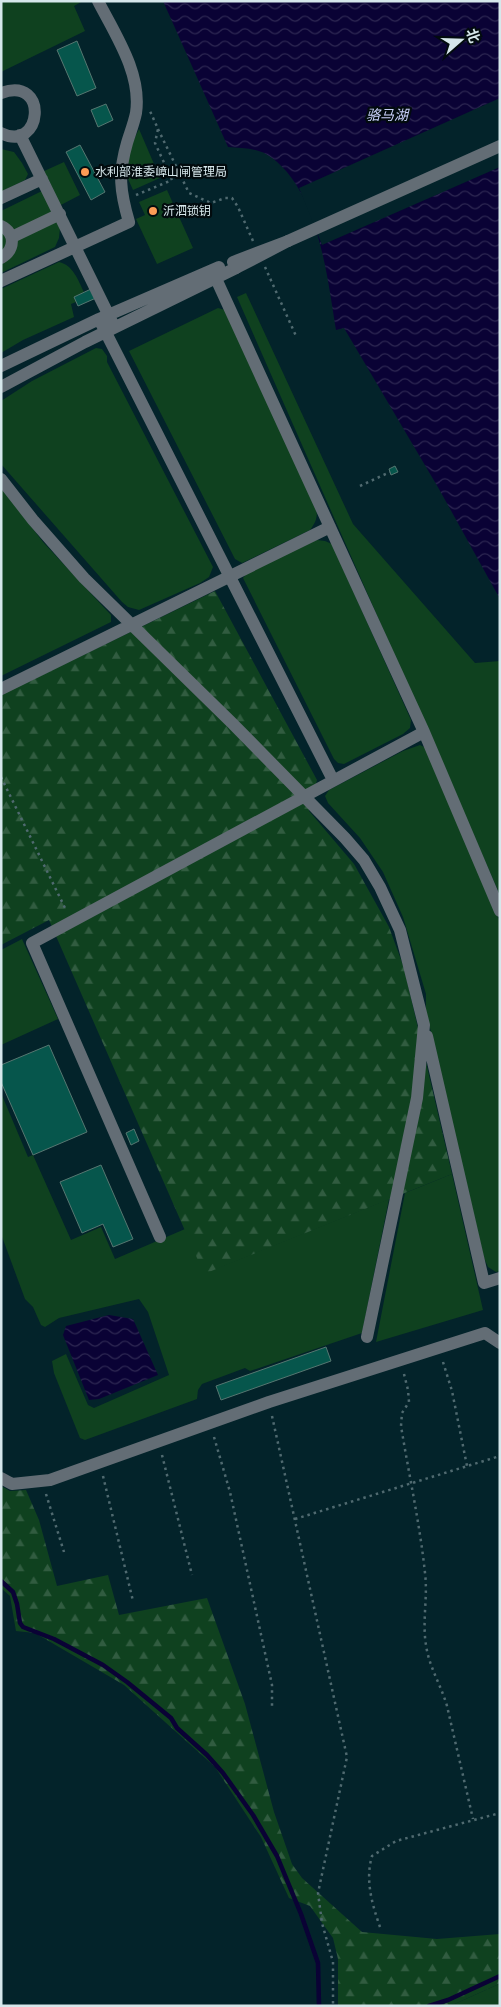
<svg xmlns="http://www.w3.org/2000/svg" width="501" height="2007" viewBox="0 0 501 2007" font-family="'DM Sans','Noto Sans SC',sans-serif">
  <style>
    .green { fill: #0f411f }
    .forest { fill: url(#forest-firs) }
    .water { fill: url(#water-waves) }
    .pier { fill: #03232a }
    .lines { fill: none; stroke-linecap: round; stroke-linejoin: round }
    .stream { stroke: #0a0235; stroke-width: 4.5 }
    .building { fill: #06564c; stroke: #567771 }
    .path { stroke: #506a70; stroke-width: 2.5; stroke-dasharray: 2.5 4; stroke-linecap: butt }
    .minor { stroke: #636d75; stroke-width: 12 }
    .minor-bridge { stroke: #636d75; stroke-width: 12 }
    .poi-dot { fill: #fd9c55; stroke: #020b0e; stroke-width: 2 }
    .labels { text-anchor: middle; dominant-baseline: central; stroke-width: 4.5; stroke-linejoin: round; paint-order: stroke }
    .poi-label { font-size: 12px; fill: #d6e7eb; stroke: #020b0e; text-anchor: start }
    .water-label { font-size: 14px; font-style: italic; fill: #c9d0fa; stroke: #020b0e }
  </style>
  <defs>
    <pattern id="forest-firs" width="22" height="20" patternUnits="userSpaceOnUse" patternTransform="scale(1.25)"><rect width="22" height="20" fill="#0f411f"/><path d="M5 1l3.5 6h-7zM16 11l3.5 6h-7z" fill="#315c40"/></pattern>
    <pattern id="water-waves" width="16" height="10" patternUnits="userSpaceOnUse" patternTransform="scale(1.25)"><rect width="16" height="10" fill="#0a0235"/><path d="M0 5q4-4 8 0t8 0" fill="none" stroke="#2d2752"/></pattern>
  </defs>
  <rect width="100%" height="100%" fill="#03232a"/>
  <path class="green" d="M1,1H83L74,6L85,31L1,72Z
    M139,129L160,178L133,190L124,170L128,152Z
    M1,149L14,152L22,163L28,174L25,180L1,192Z
    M64,162L80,195L59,206L42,172Z
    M167,190L193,248L157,264L136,219L145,215L139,202Z
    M42,191L60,228L59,238L55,247L1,273V211Z
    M59,262C73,265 78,280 84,292L74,297L76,302L71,304L74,317L23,340L1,353V289Z
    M246,293L353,524L475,663L500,661V895L237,297Z
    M218,308L225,310L316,507C318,517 316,522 310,530L242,563L235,559L129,351Z
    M96,348L102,349L107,356V362L213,567L209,577L200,583L139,610L128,607L122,602L1,464V401L32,381Z
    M1,487L43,542L111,615V622L1,676Z
    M317,540L325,541L332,544L411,720L410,728L403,734L344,764L338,763L334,759L243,578L247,573L309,542Z
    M420,745L426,748L500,922V1271L496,1272L488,1267L484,1258L426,1011V994L403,917L383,872L360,838L328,803L325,796L329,790L403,751Z
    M22,939L58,1019L1,1045V950Z
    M1,1093L28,1157L33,1155L71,1240L101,1227L115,1259L185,1229L205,1273L389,1199L362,1333L250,1371L245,1368L202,1384L198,1390L197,1399L85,1440L80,1438L54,1373L52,1361L66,1354L88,1405L94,1408L169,1375L148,1312L139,1299L59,1318L45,1327L41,1325L33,1307L25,1299L1,1234Z
    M452,1174L483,1310L376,1342L405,1193Z
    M499,1984L500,2006H450Z"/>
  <path class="forest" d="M215,591L317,780L309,811L354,864L389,927L404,968L452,1174L204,1274L49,920L1,945V695Z
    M1,1486L10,1491L26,1490L39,1520L57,1586L108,1575L119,1615L207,1598L245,1704L274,1812L292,1864L302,1878L362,1932L437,1939L500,1934V1985L499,1984L450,2006H338V1959L333,1938L310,1906L289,1898L261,1837L215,1767L124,1685L35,1633L16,1631L10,1596L1,1588Z"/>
  <path class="water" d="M163,1H500V599L439,489L344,328L336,330C327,276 318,185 266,154C255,148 240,148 228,147Z
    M109,1315L133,1319L158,1375L99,1399L89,1400L63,1335L66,1326Z"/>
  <path class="pier" d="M500,98V167L322,245L299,188Z"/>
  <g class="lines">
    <path class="stream" d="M1,1581L13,1592L17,1604L20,1623L23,1627L54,1639L103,1665L127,1682L171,1718L177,1728L207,1755L223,1773L253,1815L277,1856L301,1914L318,1963L319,2006
      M429,2006L448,2000L500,1976"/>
  </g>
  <path class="building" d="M77,41L96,88L77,96L57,50Z
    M106,104L113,120L98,127L91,110Z
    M80,145L105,192L91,200L66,152Z
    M91,289L96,298L78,306L74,297Z
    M395,466L398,472L391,475L389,469Z
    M49,1045L87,1132L33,1155L1,1082V1065Z
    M134,1129L139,1141L131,1145L126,1133Z
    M101,1165L133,1239L113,1247L103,1224L82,1233L60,1182Z
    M326,1347L331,1361L221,1400L216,1386Z"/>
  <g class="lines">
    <path class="path" d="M158,129L189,193L211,203L225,198H232L238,207L253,241
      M136,195L172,180L155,143L158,129L150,111
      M265,267L296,336
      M360,486L390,472
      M1,777L66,910
      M443,1362L452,1391L467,1466
      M404,1374L408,1390L409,1402L402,1413L401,1426C409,1475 420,1525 425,1573C428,1597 422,1621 426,1645C429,1667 441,1685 447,1706L473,1819
      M272,1416L347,1757L318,1893L322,1923L333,1962V2006
      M214,1437L230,1492L272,1685V1707
      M162,1455L192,1575
      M103,1476L133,1601
      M46,1494L64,1552
      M295,1519L500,1456
      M380,1927C372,1904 365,1880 372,1856L396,1841L500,1813"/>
    <path class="minor" d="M1,93C50,75 42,154 1,133
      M20,135L112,322
      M1,198L42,179
      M1,226C16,233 15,250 1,258
      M12,237L60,214
      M288,241L500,146
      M212,270L424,732L500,911
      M1,281L129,222C120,191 118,174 127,143C130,133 134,123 136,113C142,74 115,34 98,1
      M99,319L333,780
      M1,366L99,319L219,267
      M1,387L85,342L236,268
      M1,479L33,520L84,578L232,723L345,838L364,860L380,887L400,930L424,1025L417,1098L367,1337
      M1,689L330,527
      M427,1036L484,1283L500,1278
      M160,1237L32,943L424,732
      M1,1478L12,1484L50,1480L269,1402L485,1333L500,1343"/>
    <path class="minor-bridge" d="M233,262L288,241L236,268"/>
  </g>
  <g class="poi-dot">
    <circle cx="85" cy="172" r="5"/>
    <circle cx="153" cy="211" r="5"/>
  </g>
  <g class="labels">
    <g class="poi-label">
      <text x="95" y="172">水利部淮委嶂山闸管理局</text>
      <text x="163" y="211">沂泗锁钥</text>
    </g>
    <g class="water-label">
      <text x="387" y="115">骆马湖</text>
    </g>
  </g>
  <rect width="501" height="2007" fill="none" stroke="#d6e7eb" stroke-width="5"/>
  <g transform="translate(461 40) rotate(70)" stroke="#020b0e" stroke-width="4" paint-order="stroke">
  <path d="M0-4L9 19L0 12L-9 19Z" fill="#d6e7eb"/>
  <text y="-8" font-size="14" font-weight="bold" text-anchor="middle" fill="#d6e7eb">北</text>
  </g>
</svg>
